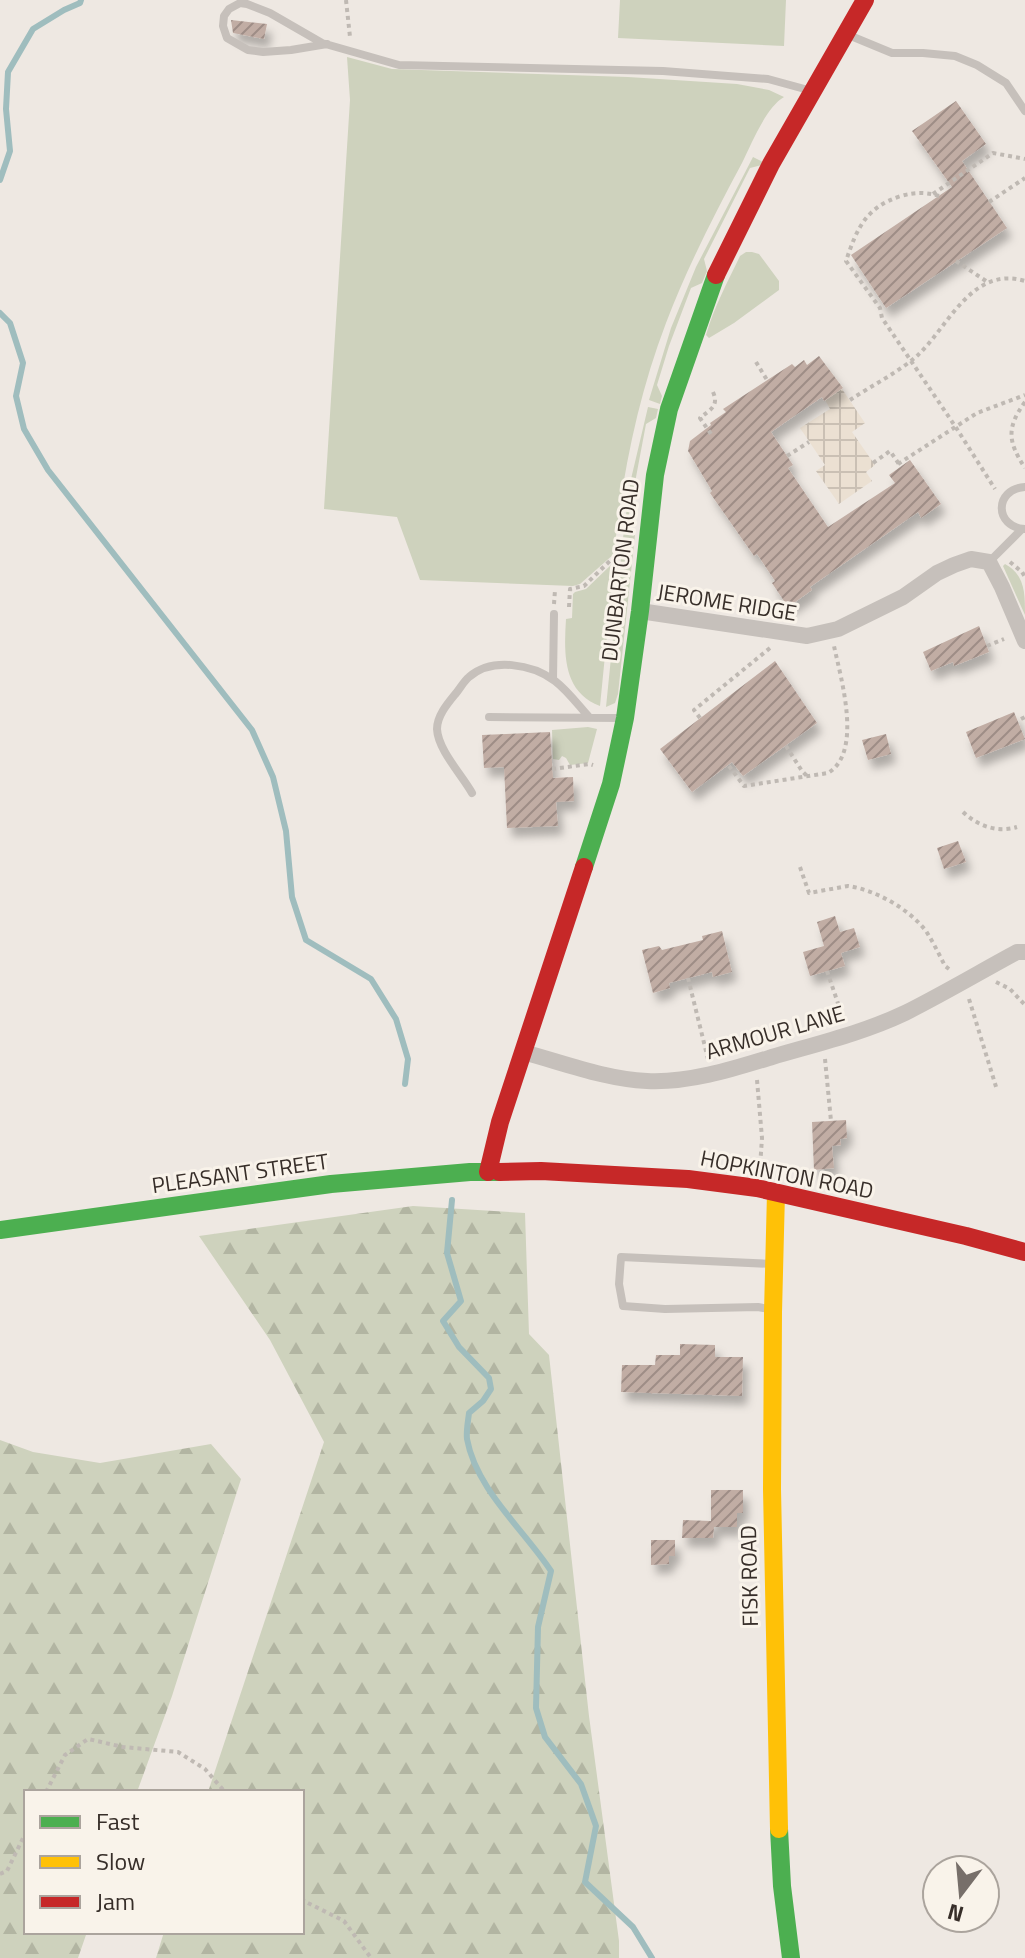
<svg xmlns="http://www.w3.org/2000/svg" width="1025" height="1958" viewBox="0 0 1025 1958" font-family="'Titillium Web',sans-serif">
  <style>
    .grass { fill: #ced2bd }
    .forest { fill: url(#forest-firs) }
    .plaza { fill: url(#plaza-grid) }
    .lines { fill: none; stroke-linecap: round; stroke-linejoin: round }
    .stream { stroke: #9fbdbe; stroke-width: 6 }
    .building { fill: url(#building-hatch); filter: url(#shadow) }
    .path { stroke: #bfb9b3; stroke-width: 4; stroke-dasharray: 4 4; stroke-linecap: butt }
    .lane { stroke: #c6c0bb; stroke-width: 8 }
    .street { stroke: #c6c0bb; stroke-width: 16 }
    .fast { stroke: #4caf50; stroke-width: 18 }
    .slow { stroke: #ffc107; stroke-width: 18 }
    .jam { stroke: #c62828; stroke-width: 18 }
    .labels { text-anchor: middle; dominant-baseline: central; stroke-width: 6; stroke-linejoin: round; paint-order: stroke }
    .street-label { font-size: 22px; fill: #372e29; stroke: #f9f3ea }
  </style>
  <defs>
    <pattern id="forest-firs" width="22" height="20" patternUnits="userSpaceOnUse" patternTransform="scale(2)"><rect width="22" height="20" fill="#ced2bd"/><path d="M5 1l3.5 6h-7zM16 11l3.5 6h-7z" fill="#b2b5a2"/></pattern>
    <pattern id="plaza-grid" width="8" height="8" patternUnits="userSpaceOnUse" patternTransform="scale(2)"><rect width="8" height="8" fill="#ebe0d2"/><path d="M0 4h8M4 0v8" fill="none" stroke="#cac0b4"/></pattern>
    <pattern id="building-hatch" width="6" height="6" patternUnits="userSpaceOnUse" patternTransform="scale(2)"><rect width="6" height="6" fill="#c1ada4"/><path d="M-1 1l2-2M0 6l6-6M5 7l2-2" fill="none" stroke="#9e8d86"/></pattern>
    <filter id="shadow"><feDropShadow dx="5" dy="9" stdDeviation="4" flood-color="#0004"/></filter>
  </defs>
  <rect width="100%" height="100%" fill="#eee8e2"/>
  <path class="grass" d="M620,0H786L784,46L618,38Z
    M347,57L392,69L628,77L737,84L769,90L784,97C766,107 751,145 742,163C714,215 687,268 666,323C638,396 622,476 614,554L580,584L573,586L420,580L397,517L324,509L350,100Z
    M753,157L763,162L762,165L750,168L704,259L707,271L702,283L691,288L669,346L657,385L662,396L660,404L649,400L671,328L696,267Z
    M746,252H752L759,254L779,281V290L734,323L709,338L706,335C714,307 728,281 740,256Z
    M648,407L658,409L656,418L646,424L627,525L635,535L618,694L615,703L606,707L624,529L631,479Z
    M613,563L614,564L600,706C562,692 564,652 566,619L572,618L573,594L575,592L586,589Z
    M1005,564C1025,575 1025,593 1025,615L1003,566Z
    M588,727L597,729L588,763L570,765L566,758L562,756L559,760L553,759L552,730Z"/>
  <path class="forest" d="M413,1206L525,1213L529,1334L549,1355L589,1716L619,1941V1958H156L164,1932H302V1792H208L324,1442L270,1340L199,1236Z
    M0,1440L33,1452L100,1463L211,1444L241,1479L172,1696L137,1792H26V1932H87L78,1958H0Z"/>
  <path class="plaza" d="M842,389L865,423L852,432L875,465L866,472L872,481L839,504L816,471L825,465L800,428L830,409L825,400Z"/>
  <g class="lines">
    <path class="stream" d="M0,180L10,151L6,109L8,72L33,29L64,10L80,3L81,0
      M0,313L10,323L23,363L16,396L24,429L48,470L252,730L273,777L286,831L292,897L306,940L371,979L396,1019L408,1059L405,1084
      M452,1200L447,1253L461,1301L443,1321L459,1347L489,1378L491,1389L483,1401L469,1413C468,1422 466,1431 467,1439C476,1489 524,1530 551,1571L538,1627L536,1708L545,1737L581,1784L596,1826L585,1882L633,1927L652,1958"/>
  </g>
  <path class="building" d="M231,20L267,24L264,39L233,33Z
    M956,101L986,144L962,161L1007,228L886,308L851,255L952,187L912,131Z
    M819,356L843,388L824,401L822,397L771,432L793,465L788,468L828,527L895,483L889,475L910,460L941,504L921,518L918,512L810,587L812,590L788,607L772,583L775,581L757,554L754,556L710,493L712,491L688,451L690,441L711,425L710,423L726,412L723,409L792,364L795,367L804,360L807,365Z
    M979,626L989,652L954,666L953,662L931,671L923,652Z
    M775,661L817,723L743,776L732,762L692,792L660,749Z
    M1014,712L1025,739L976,758L966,732Z
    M550,732L553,778L573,777L574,801L556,802L558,826L507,828L504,767L484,768L482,735Z
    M886,734L891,754L868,760L862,740Z
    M958,841L966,862L944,869L937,848Z
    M835,916L840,932L854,928L860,947L841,953L845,966L810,976L803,952L824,946L817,922Z
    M722,931L732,972L713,977L712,972L669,983L670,988L653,993L642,950L659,946L662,950L703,940L702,936Z
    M846,1120L847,1138L840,1139L841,1145L832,1146L834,1168L814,1170L812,1122Z
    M680,1344L715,1345V1357H743L742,1396L621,1392L622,1365H655L656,1355H680Z
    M711,1490H743V1513H737V1527H714L713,1538H682L683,1520L711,1521Z
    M651,1540H675V1556H669V1564L651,1565Z"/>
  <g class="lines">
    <path class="path" d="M346,0L350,37
      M933,194L993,153L1025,159
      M939,196C926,192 915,192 901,196C866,207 857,228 846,261L880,308L882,318L955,426L995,489
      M989,202L1025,178
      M956,261L989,283
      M756,362L767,380
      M713,392C719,406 711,409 700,418L713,437
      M850,400C871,386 899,372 918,355C948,327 972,265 1025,281
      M1025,402C1006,428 1008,442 1025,468
      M787,456L809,442
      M873,463L890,451L901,467
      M898,464L977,413L1025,395
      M1010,562L1022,572L1025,577
      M554,604L555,590
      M569,607L570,589L584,586L617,554
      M987,646L1004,639
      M700,718L694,710L770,648
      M1021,719L1025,717
      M786,746L802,771L807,776
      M729,766L744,786L828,773C863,752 841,679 834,646
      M552,769L590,764L593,765
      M963,812C978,826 997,833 1017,827
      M800,867L809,893L848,886C876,890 909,909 926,931C933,942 939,954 945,966L949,969
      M827,971L844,1021
      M688,978L708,1059
      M996,982L1010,989L1025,1005
      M969,999L997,1090
      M825,1059L831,1121
      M757,1080L762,1138L760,1167
      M46,1792L65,1755L88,1739L123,1747L178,1752L205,1769L225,1792
      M0,1874L7,1871L26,1832
      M302,1898L304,1901L344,1921L371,1958"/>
    <path class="lane" d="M846,34L892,53H923L955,56L977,65L1006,83L1025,111
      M327,44L291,50L263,52L248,50L227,38L223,26L224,16L229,9L240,3L247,4L270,13L322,43L399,65L663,71L768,79L812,91
      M1025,487C994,489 994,527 1025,529
      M989,562L1022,529
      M553,679L554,614
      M489,717L624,718
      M472,793C462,775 438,750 437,729C437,715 449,702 457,692C461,687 464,681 469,677C492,657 532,664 555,681C568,691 578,705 589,717
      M769,1309L758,1307L665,1309L623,1306L619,1284L621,1257L772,1264"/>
    <path class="street" d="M640,611L807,636L838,629L903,597L937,573L954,565L971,559L989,562L1002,587L1025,641
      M523,1052C564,1063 605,1079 647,1081C689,1083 733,1069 772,1057C816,1044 863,1033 905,1013C943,994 980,972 1017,952H1025"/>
    <path class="fast" d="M584,867L611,784L625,718L640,611L655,475L669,409L716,275
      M0,1230L331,1184L470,1172H499
      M779,1829L782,1886L791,1958"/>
    <path class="slow" d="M776,1193L773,1312L772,1489L779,1829"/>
    <path class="jam" d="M716,275L771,164L865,0
      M488,1172L500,1122L584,867
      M499,1172L541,1171L688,1179L757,1188L966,1236L1025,1252"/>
  </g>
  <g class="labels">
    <g class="street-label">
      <text transform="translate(620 570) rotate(-83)">DUNBARTON ROAD</text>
      <text transform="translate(727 602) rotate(9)">JEROME RIDGE</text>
      <text transform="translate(775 1032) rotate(-16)">ARMOUR LANE</text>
      <text transform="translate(240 1173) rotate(-8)">PLEASANT STREET</text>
      <text transform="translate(787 1174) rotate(11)">HOPKINTON ROAD</text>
      <text transform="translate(749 1576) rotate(-91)">FISK ROAD</text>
    </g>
  </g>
  <rect x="24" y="1790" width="280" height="144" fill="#f9f3ea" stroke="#aba49d" stroke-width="2"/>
  <rect x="40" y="1816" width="40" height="12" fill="#4caf50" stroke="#aba49d" stroke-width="2"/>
  <text x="96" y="1830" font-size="24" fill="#372e29">Fast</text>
  <rect x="40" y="1856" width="40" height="12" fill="#ffc107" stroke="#aba49d" stroke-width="2"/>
  <text x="96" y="1870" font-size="24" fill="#372e29">Slow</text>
  <rect x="40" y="1896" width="40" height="12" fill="#c62828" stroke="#aba49d" stroke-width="2"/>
  <text x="96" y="1910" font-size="24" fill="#372e29">Jam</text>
  <g transform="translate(961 1894) rotate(196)"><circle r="38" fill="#f9f3ea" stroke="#aba49d" stroke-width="2"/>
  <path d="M0-6L14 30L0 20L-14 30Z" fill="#776f6a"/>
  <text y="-12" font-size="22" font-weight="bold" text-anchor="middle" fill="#372e29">N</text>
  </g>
</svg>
